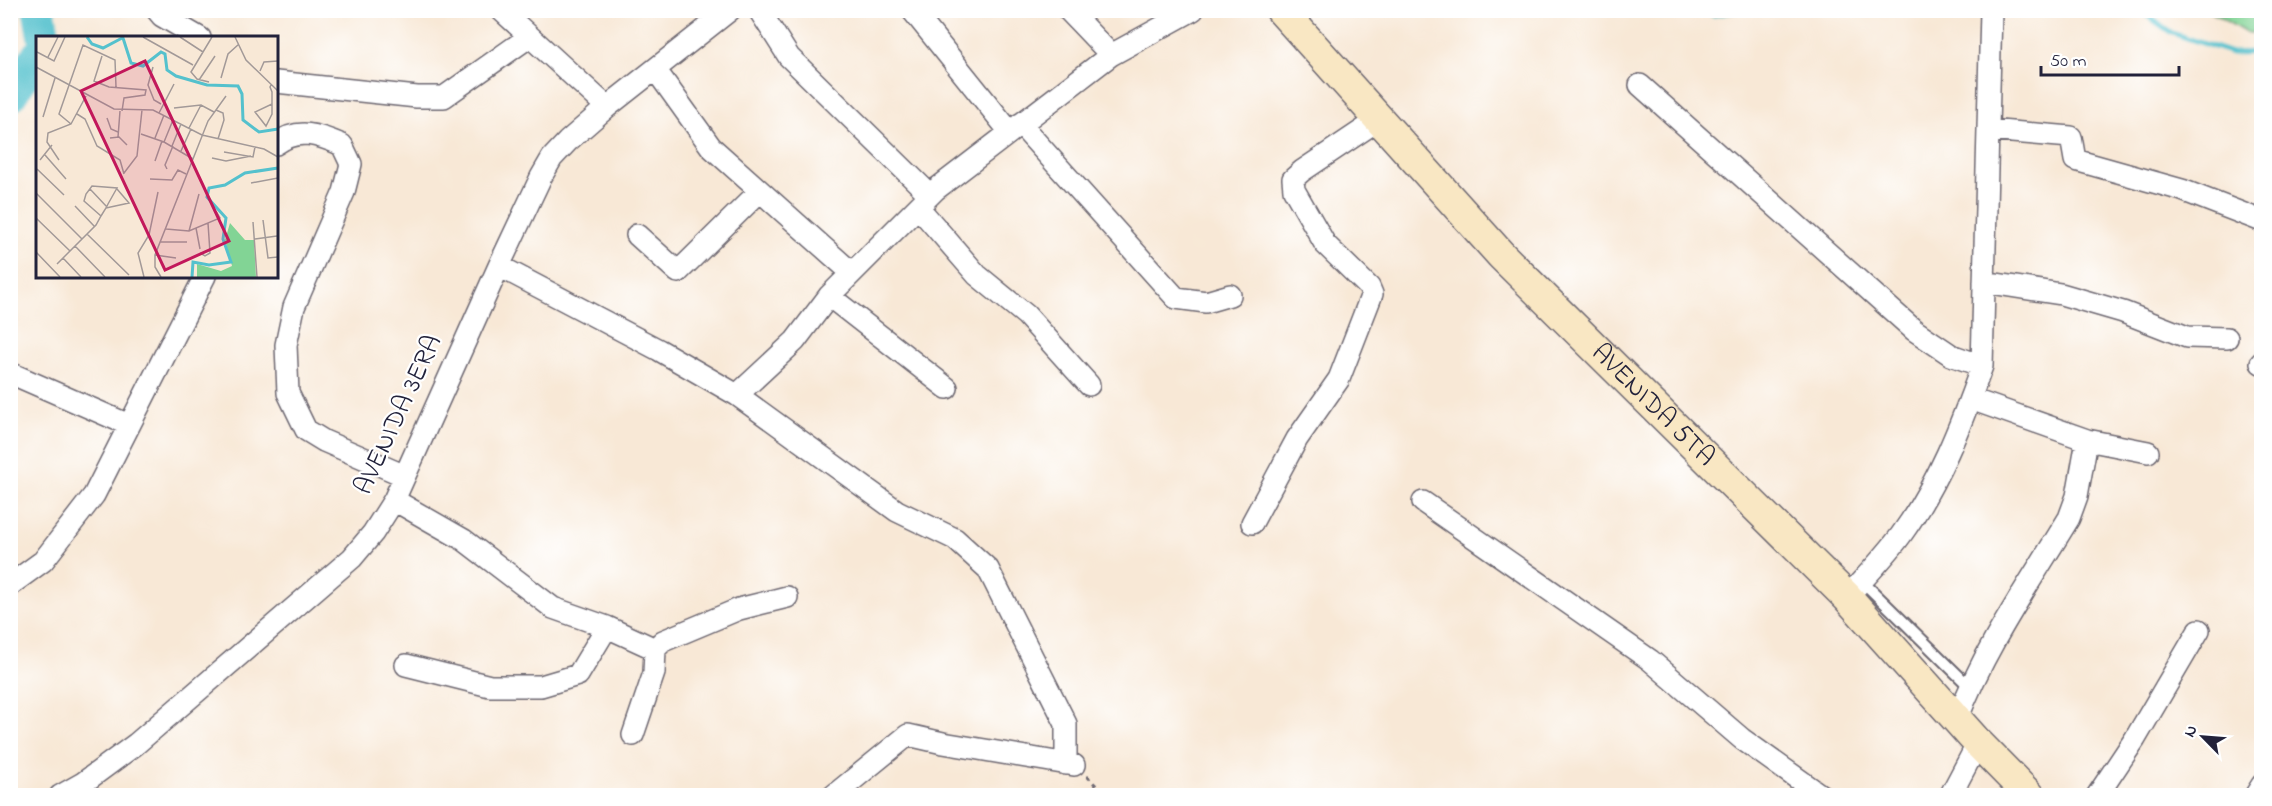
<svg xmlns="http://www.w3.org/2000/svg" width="2272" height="806" font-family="'Indie Flower',sans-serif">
<rect width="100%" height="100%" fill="#fff"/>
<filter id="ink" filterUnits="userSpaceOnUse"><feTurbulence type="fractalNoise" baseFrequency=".0167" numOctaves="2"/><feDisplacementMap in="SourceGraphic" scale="12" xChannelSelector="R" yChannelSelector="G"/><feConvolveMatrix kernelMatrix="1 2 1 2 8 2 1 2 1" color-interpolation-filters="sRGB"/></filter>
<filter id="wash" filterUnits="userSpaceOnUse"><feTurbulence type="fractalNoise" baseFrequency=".008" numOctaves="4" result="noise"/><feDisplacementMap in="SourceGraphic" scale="24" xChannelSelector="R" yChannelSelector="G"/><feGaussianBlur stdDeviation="1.35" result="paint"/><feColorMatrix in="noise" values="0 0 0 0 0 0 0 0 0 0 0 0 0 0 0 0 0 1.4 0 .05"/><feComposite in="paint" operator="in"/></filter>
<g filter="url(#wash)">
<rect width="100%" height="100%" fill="#f8e8d6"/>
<!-- green -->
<path fill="#82d495" stroke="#527b68" stroke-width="1.5" d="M2209 11H2261V32L2246 33Z"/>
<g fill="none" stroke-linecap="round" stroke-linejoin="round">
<!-- stream -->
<path stroke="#54c1cd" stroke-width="5" d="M1703 10 1713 15 1741 10
M2139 10 2172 33 2232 53 2262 52"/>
<!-- river -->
<path stroke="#54c1cd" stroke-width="33" d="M39 10 44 38
M10 96 38 55"/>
</g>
</g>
<g filter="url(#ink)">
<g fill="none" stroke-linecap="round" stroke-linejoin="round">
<defs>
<path id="lane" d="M1862 581 1970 687"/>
<path id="street" d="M157 10 162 16 200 38
M501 10 607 107
M759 10 789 57 930 195
M912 10 1010 132
M1068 10 1111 55
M655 69 711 147 852 273
M276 82 417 97H444L529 37
M1640 85 1914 330 1951 355 1982 366
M1020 124 1176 298 1206 302 1230 295
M1988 130 2071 137 2075 160 2182 190 2262 221
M276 144C298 127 319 135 342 145L351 164 344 192 294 307 286 345 288 393 306 430 324 441 405 476
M918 207 977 275 1026 315 1089 385
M637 235 678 272 760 191
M499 266 659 350 737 395 897 511 955 539 988 569 1066 724V764
M1984 282 2061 294 2123 312 2187 337 2227 338
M829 296 947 388
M2261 363 2262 362
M10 373 129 425
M737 395 795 341 829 296 935 190 1111 55 1193 10
M1971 399 2087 440 2148 452
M394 500 464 540 553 608 607 627 655 649
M1423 502 1650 660 1742 739 1822 796
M1252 523 1297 439 1339 379 1372 294 1369 287 1325 244 1294 190 1293 179 1302 171 1378 120
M10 585 43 561 94 495 205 276
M1847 597C1865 577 1885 557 1901 535 1938 484 1961 425 1982 366L1991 10
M406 665 490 686H541L578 675 607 627
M1957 720C1984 648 2029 584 2069 518L2077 496 2087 440
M633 735 654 673 655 649 663 641 739 609 787 597
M60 796 83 783 136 744 352 558 373 533 394 500 499 266 541 177 552 158 568 141 607 107 730 10
M833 796 908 735 943 743 1074 765
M1950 796 1978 743
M2097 796 2135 739 2199 630
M2255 796 2262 785"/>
<g id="secondary">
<path id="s1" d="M1281 10 1501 255 1847 597 1978 743 2030 796"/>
</g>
</defs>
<!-- lane casing -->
<use href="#lane" stroke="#6d6771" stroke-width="14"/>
<!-- street casing -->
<use href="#street" stroke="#6d6771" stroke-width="24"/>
<!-- secondary casing -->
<use href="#secondary" stroke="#6d6771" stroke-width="33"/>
<!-- path -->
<path stroke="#6d6771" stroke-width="3" stroke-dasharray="4.5 4.5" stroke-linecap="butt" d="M1087 776 1106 796"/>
<!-- lane -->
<use href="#lane" stroke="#fff" stroke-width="10"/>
<!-- street -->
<use href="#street" stroke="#fff" stroke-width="21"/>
<!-- secondary -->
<use href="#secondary" stroke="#f9e7c3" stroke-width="30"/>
</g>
</g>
<g text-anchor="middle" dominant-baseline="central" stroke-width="4.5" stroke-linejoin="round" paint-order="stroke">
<!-- street labels -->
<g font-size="27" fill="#22223b" stroke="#fff">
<text stroke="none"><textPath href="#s1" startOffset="543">AVENIDA 5TA</textPath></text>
<text transform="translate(399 415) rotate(-65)">AVENIDA 3ERA</text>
</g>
</g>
<!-- overview -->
<g transform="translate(36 36)">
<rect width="242" height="242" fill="#f8e8d6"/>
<path d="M194 187 209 204H218L220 241H161V228L185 235 196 230 189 204Z" fill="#82d495"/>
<path fill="none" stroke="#54c1cd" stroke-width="3" d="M51 1 56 8 67 12 88 1M87 2 95 27 107 30 125 16 129 18 131 34 140 40 171 49 202 50 206 58 207 84 223 96 242 93M156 241 157 226 173 229 195 226 187 203 190 182 171 161 173 152 189 149 209 137 242 132"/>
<path fill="none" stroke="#a29998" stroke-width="1.5" d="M107 1 157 29M144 1 167 16M199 1 210 24 242 55M1 16 18 25 29 1M66 20 58 45 73 51 110 54 109 59 88 62 86 75M12 21 22 1M0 31 78 73 117 74 166 99 228 113 242 121M117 31 112 49 118 64 125 68M224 35 228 26 242 25M185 42 192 18 203 8M163 44 179 20M173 46 161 43 155 36 176 1M235 49 234 51 236 56V78L230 90 219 76 236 68M138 72 165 69 178 76M180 74 187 77 188 84 182 103M123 77 138 48M41 78 49 83 61 110 84 124 88 138M7 81 19 42M71 82 75 93 82 96M35 88 23 78 47 9 79 24 80 51M153 92 165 69M105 98 128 106 157 123M82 101 84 75M74 102 83 101 91 109M119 102 128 79M128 106 137 84M136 110 145 88M145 115 155 93M188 116 217 121 219 111M9 119 30 143M176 122 190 125 215 120M4 124 16 109M23 124 11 106 12 97 35 88 50 60M119 125 126 105M1 133 28 159M131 133 129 129 137 110M88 137 101 120 106 74M114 143 136 144 142 134 150 138M215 147 242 142M54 153 71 171M0 157 46 203M39 170 59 191M70 172 93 167 81 153M242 181V200M0 182 34 215M227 184 232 222 242 221M217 186 221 241M160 192 164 213M130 193 153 195 184 182 180 175M153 195 163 158M51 198 93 239M219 203 241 200M124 206H151M39 210 69 241M0 216 24 241M164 217 169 220 174 217 172 187M119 219 140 222M27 222 45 241M21 228 60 189 65 180 70 172 72 168 81 152 56 150 50 158 48 165 65 180M108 241 102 217 113 199 122 156M125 241 119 231V219L172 85 190 60"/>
<path fill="#c2185b" fill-opacity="0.15" stroke="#c2185b" stroke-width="3" d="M109 25 193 205 129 234 45 55Z"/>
<rect width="242" height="242" fill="none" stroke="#22223b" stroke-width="3"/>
</g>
<!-- margin -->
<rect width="2272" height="806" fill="none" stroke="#fff" stroke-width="36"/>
<!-- north arrow -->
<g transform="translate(2203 737) rotate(295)" stroke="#ffffff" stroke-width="4.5" paint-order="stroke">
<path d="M0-4.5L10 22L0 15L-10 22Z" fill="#22223b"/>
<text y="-9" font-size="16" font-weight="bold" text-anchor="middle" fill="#22223b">N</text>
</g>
<!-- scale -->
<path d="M2041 66v9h138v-9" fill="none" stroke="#22223b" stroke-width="3"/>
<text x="2050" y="66" font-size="18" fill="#22223b" stroke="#ffffff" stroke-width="4.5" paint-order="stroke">50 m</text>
</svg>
